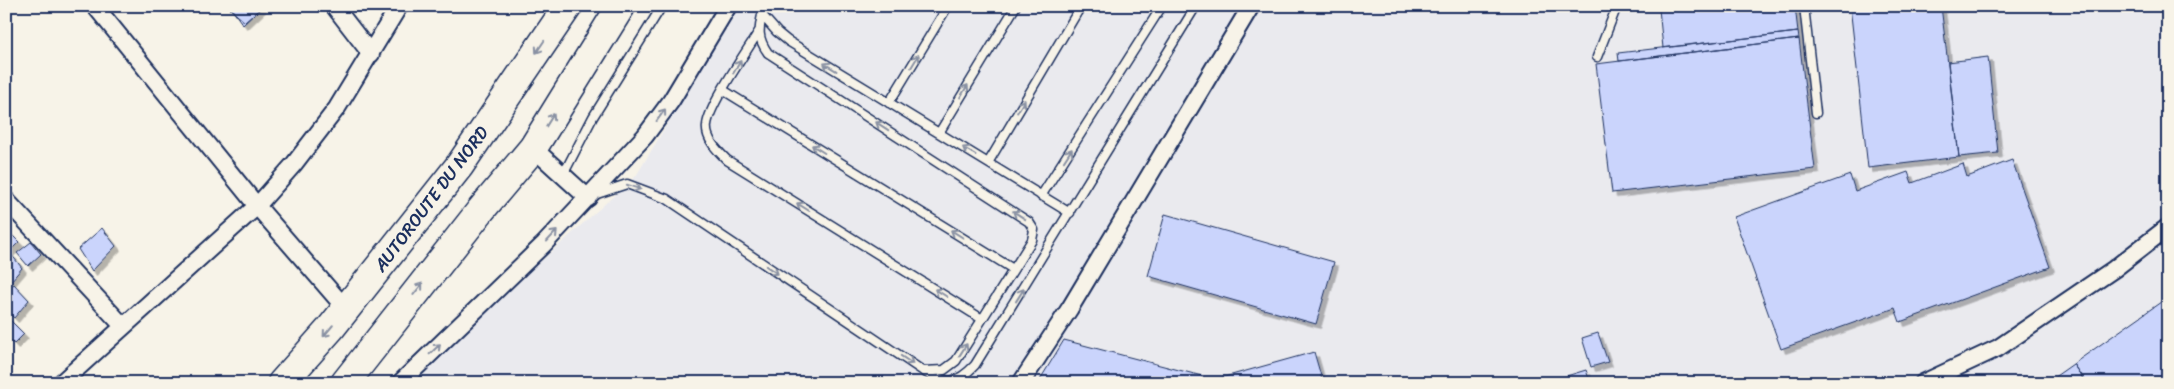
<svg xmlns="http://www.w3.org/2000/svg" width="2174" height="389" font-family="Sriracha,sans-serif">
<defs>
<filter id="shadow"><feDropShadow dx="4.5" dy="4.5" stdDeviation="0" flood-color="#0004"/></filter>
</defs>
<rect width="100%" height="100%" fill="#f7f3e8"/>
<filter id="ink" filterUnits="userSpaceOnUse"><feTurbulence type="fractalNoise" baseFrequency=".02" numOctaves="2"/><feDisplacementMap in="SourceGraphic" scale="10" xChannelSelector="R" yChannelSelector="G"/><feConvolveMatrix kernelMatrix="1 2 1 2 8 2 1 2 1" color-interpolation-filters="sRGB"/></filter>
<g filter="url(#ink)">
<!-- built -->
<path fill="#eaeaee" d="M738 6H2168V383H405L636 176Z"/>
<!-- building -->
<path fill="#cad4fc" stroke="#1b2f5e" filter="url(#shadow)" d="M233 6H263L245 22 230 9Z
M234 6H263L243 25 231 8Z
M1679 6H1795L1798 32 1663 48 1659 9Z
M1850 6H1941L1959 157 1868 168Z
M1798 32 1799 39 1619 61 1618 53Z
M1799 39 1815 169 1612 193 1596 64Z
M1988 57 1998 153 1959 157 1948 62Z
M2012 160 2050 267 1900 322 1895 308 1781 349 1734 217 1850 175 1855 191 1908 172 1912 183 1963 164 1967 177Z
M1165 214 1334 262 1316 324 1148 276Z
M102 228 116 246 92 271 78 249Z
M6 229 19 242 6 255Z
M31 242 41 254 28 266 17 253Z
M11 254 22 268 6 287V258Z
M14 284 29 300 14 318 6 310V290Z
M2168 297V381L2086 383 2073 364Z
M7 317 24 334 14 344 6 336Z
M1598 333 1608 362 1591 367 1582 338Z
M1064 340 1202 376 1203 383H1038Z
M1314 352 1323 383H1203Z
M2073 364 2086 383H2046Z
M1586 370 1590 382 1562 383 1560 378Z"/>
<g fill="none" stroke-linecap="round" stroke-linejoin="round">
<defs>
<path id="lane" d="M764 6C760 26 755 35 768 53L1029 222 1034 230 1032 240 956 361 944 370 923 371
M1804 6 1816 113
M762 15 777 32 788 41 1070 213
M759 31C747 51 709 105 707 125 705 139 718 151 727 160L982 319
M1597 57 1617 6
M723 90 1013 269
M889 103 948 6
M939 133 1016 6
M988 163 1081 6
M563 175 593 117 662 6
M597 194 627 184 667 199 923 371C946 385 956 385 975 365L1196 6
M1041 196 1162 6"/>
<path id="street" d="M95 6 257 206 346 309
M334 6 371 54
M533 148 588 198
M6 200 123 326
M61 383 257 206 294 164 337 108 399 6
M400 383 544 244 645 136 671 101 728 6
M1021 383 1070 308 1251 6
M1923 383 1998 348 2114 269 2168 227"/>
<path id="highway" d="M282 383 330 329 460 165 568 6
M345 383 481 210 533 148 621 6"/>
</defs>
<!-- lane casing -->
<use href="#lane" stroke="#1b2f5e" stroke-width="11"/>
<!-- street casing -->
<use href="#street" stroke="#1b2f5e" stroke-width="20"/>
<!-- highway casing -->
<use href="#highway" stroke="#1b2f5e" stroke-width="31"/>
<!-- lane -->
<use href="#lane" stroke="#f7f3e8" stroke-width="8"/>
<!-- street -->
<use href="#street" stroke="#f7f3e8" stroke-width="16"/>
<!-- highway -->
<use href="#highway" stroke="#f7f3e8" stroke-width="28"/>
</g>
<!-- one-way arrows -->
<defs><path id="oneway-shaft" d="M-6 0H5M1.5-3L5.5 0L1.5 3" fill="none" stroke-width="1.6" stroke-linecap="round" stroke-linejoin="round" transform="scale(1.25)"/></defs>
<g stroke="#8991a3">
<use href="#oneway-shaft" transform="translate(540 47) rotate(124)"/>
<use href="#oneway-shaft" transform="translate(915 61) rotate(-59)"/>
<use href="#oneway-shaft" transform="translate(737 67) rotate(-59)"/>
<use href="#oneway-shaft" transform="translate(830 67) rotate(-149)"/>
<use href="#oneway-shaft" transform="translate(964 91) rotate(-59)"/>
<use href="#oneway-shaft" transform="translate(1021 106) rotate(-59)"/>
<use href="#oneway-shaft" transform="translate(661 115) rotate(-54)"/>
<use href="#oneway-shaft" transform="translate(550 120) rotate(-58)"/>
<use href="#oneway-shaft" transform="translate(882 126) rotate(-147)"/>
<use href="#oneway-shaft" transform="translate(818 149) rotate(-148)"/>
<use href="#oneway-shaft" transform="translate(969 151) rotate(-149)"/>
<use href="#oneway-shaft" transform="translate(1068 155) rotate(-57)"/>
<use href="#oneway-shaft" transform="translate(634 187) rotate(18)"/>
<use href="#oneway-shaft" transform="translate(803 207) rotate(-148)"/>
<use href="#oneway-shaft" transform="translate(1019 215) rotate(-147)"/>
<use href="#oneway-shaft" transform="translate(957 234) rotate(-148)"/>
<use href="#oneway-shaft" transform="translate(552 236) rotate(-47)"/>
<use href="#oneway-shaft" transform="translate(772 270) rotate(34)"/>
<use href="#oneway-shaft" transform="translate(418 289) rotate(-52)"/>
<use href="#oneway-shaft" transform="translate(941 293) rotate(-148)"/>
<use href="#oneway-shaft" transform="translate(1020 295) rotate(-58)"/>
<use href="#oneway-shaft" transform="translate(328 331) rotate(130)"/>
<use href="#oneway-shaft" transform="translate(435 349) rotate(-44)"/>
<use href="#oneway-shaft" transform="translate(963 350) rotate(-58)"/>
<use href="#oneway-shaft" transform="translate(907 360) rotate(34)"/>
</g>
</g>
<g text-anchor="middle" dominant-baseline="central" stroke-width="5" stroke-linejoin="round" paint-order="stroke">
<!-- street labels -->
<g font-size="18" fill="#1b2f5e" stroke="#f7f3e8">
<text transform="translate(431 199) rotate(-53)">AUTOROUTE DU NORD</text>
</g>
</g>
<!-- margin -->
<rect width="2174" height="389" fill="none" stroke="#f7f3e8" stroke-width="25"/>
<rect x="12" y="12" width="2149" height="364" fill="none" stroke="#1b2f5e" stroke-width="2" filter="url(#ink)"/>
</svg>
